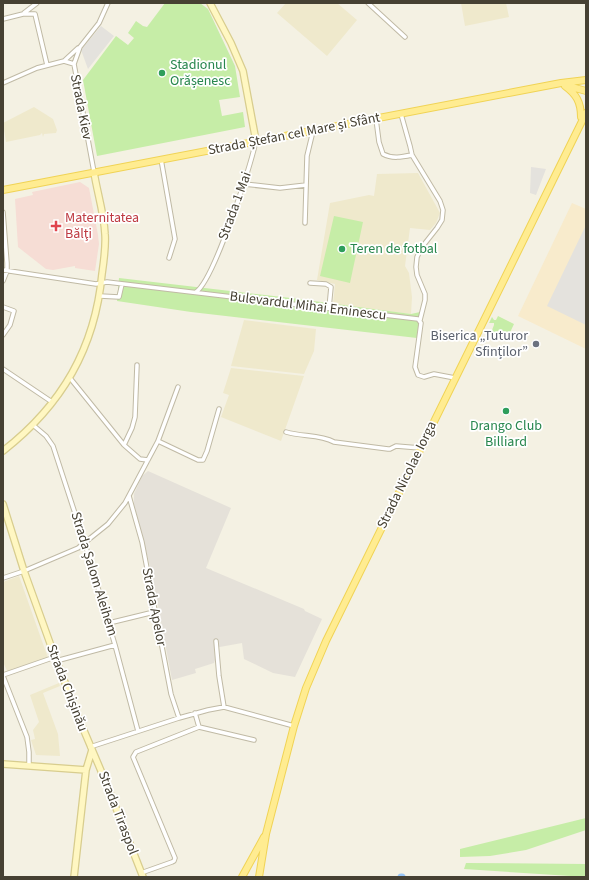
<svg xmlns="http://www.w3.org/2000/svg" width="589" height="880" font-family="'Source Sans 3',sans-serif">
<rect width="100%" height="100%" fill="#f4f1e3"/>
<!-- commercial -->
<path fill="#f8ebcc" d="M572 203 586 209V349L518 316Z"/>
<!-- industrial -->
<path fill="#e5e1d9" d="M148 471 231 508 206 568 304 609 305 611 322 619 295 677 273 673 244 659 242 643 214 648 215 660 214 663 195 669 196 673 172 680 152 574 134 504V494L142 476Z"/>
<!-- education -->
<path fill="#efe9cc" d="M286 3H337L357 20 327 56 277 13Z
M461 3H506L509 17 465 26Z
M34 107 53 119 57 130 56 133 44 134 43 137 42 133 40 135 6 142 3 123Z
M418 173 440 213 436 223 430 230 410 228 405 266 409 273 412 297 411 314 333 304 335 284 317 280 330 203 369 195 374 196 377 174Z
M244 320 316 329 314 351 304 374 231 366Z
M231 368 304 376 281 441 221 417 229 395 223 393Z
M19 576 48 658 8 673 3 662V582Z
M59 683 60 686 43 693 58 734 60 756 36 755 31 740 35 739 33 730 39 722 30 695Z"/>
<!-- medical -->
<path fill="#f6ddd5" d="M80 182 89 188 98 235 99 244 95 271 75 268V266L53 270 46 269 18 247 15 199 33 195 32 192Z"/>
<!-- green -->
<path fill="#c6eda7" d="M165 3H200L208 9 235 66 240 97 219 100 222 116 243 112 245 127 97 156 83 80 116 36 128 45 134 38 128 33 136 21 143 26 147 27Z
M334 216 363 222 350 283 320 276Z
M119 278 291 298 411 314 420 312 417 338 191 312 117 301Z
M498 316 514 324 506 341 490 335 494 325V323H489L492 317 494 320H496Z
M586 818V830L526 850 490 856 460 857V849Z
M466 863 586 864V877L464 869Z"/>
<!-- parking -->
<path fill="#e4e2dd" d="M101 26 114 36 88 69 81 50Z
M531 167 546 169 536 195 530 193Z
M586 225V325L547 306Z"/>
<g fill="none" stroke-linecap="round" stroke-linejoin="round">
<!-- river -->
<path stroke="#99c6f8" stroke-width="7" d="M401 877H402"/>
<defs>
<path id="street" d="M368 3 405 37
M24 13 37 3
M3 19 23 14H35L47 65
M64 61 78 48
M3 83 37 68 64 61 74 64
M401 114 410 146 412 155 440 201 443 210 442 220 437 228 422 247 417 257 416 267 417 275 425 294V300L420 320
M376 119 379 142 383 154C392 159 402 157 412 155
M161 159 175 239 169 258
M94 172 74 64 80 47 99 23 108 3
M244 184 280 188 306 185
M305 223 307 156 313 131
M3 270 96 284 107 282 418 319 421 323 415 367 418 375 424 377 434 374 455 378
M3 281 7 271V263L3 212
M310 283 326 284 331 287 329 308
M196 292C214 280 250 167 256 141
M100 296 119 297 122 284
M3 307 14 311 10 325 3 335
M3 369 52 402
M70 378 124 445 140 459 148 460
M33 425 46 436 53 446 85 544 115 645 138 731
M286 432C302 437 320 434 334 442L388 449H390L396 446 420 448
M158 441 198 460H203L207 451 219 409
M124 445 132 428 135 417 137 365
M129 496 142 542 171 694 179 718
M3 578 24 571 78 548 108 524 125 503 158 441 178 387
M109 623 154 612
M216 641 219 676 224 707
M56 661 115 645
M3 675 55 657
M3 676 27 737 29 752V765
M199 727 254 740
M90 747 179 718 208 710 224 707 294 726
M141 873 172 862 174 861 175 858 133 757 136 752 199 727 195 713"/>
<path id="secondary" d="M210 3 231 43 243 71 256 141
M3 451C62 405 95 348 102 274 104 260 106 247 105 234 104 213 97 192 94 172
M3 504 24 571 55 657 82 726 107 785 143 877
M3 764 86 770
M74 877 86 770 92 750"/>
<path id="primary" d="M565 86C576 94 581 102 581 117
M568 86 586 91
M3 190 561 83 586 80
M242 877 264 837
M259 877 266 834 294 726 306 688 326 641 586 113"/>
</defs>
<!-- street casing -->
<use href="#street" stroke="#c0baa5" stroke-width="5.5"/>
<!-- secondary casing -->
<use href="#secondary" stroke="#d8cd8e" stroke-width="8"/>
<!-- primary casing -->
<use href="#primary" stroke="#f0d355" stroke-width="8"/>
<!-- street -->
<use href="#street" stroke="#fff" stroke-width="3.5"/>
<!-- secondary -->
<use href="#secondary" stroke="#fff7c2" stroke-width="5.5"/>
<!-- primary -->
<use href="#primary" stroke="#ffec91" stroke-width="6"/>
</g>
<!-- markers -->
<g fill="#2e9e5b" stroke="#fff" stroke-width="1.5">
<circle cx="162" cy="73" r="4"/>
<circle cx="342" cy="249" r="4"/>
<circle cx="506" cy="411" r="4"/>
</g>
<path fill="#e0444e" stroke="#fff" stroke-width="1.5" d="M54 220h4v4h4v4h-4v4h-4v-4h-4v-4h4z"/>
<circle fill="#6b7280" stroke="#fff" stroke-width="1.5" cx="536" cy="344" r="4"/>
<g text-anchor="middle" dominant-baseline="central" stroke-width="3.5" stroke-linejoin="round" paint-order="stroke">
<!-- leisure labels -->
<g font-size="14" fill="#27864d" stroke="#fff" text-anchor="start">
<text x="170" y="65">Stadionul<tspan x="170" dy="16">Orășenesc</tspan></text>
<text x="350" y="249">Teren de fotbal</text>
<text x="506" y="426" text-anchor="middle">Drango Club<tspan x="506" dy="16">Billiard</tspan></text>
</g>
<!-- street labels -->
<g font-size="14" fill="#464133" stroke="#fff">
<text transform="translate(81 107) rotate(79)">Strada Kiev</text>
<text transform="translate(294 134) rotate(-11)">Strada Ștefan cel Mare și Sfânt</text>
<text transform="translate(235 206) rotate(-70)">Strada 1 Mai</text>
<text transform="translate(308 306) rotate(7)">Bulevardul Mihai Eminescu</text>
<text transform="translate(407 475) rotate(-64)">Strada Nicolae Iorga</text>
<text transform="translate(94 574) rotate(73)">Strada Șalom Aleihem</text>
<text transform="translate(154 607) rotate(79)">Strada Apelor</text>
<text transform="translate(67 688) rotate(69)">Strada Chișinău</text>
<text transform="translate(118 813) rotate(69)">Strada Tiraspol</text>
</g>
<!-- health labels -->
<g font-size="14" fill="#be3a42" stroke="#fff" text-anchor="start">
<text x="65" y="218">Maternitatea<tspan x="65" dy="16">Bălţi</tspan></text>
</g>
<!-- worship labels -->
<g font-size="14" fill="#5b616d" stroke="#fff" text-anchor="end">
<text x="528" y="336">Biserica „Tuturor<tspan x="528" dy="16">Sfinților”</tspan></text>
</g>
</g>
<!-- border -->
<rect width="589" height="880" fill="none" stroke="#464133" stroke-width="8"/>
</svg>
